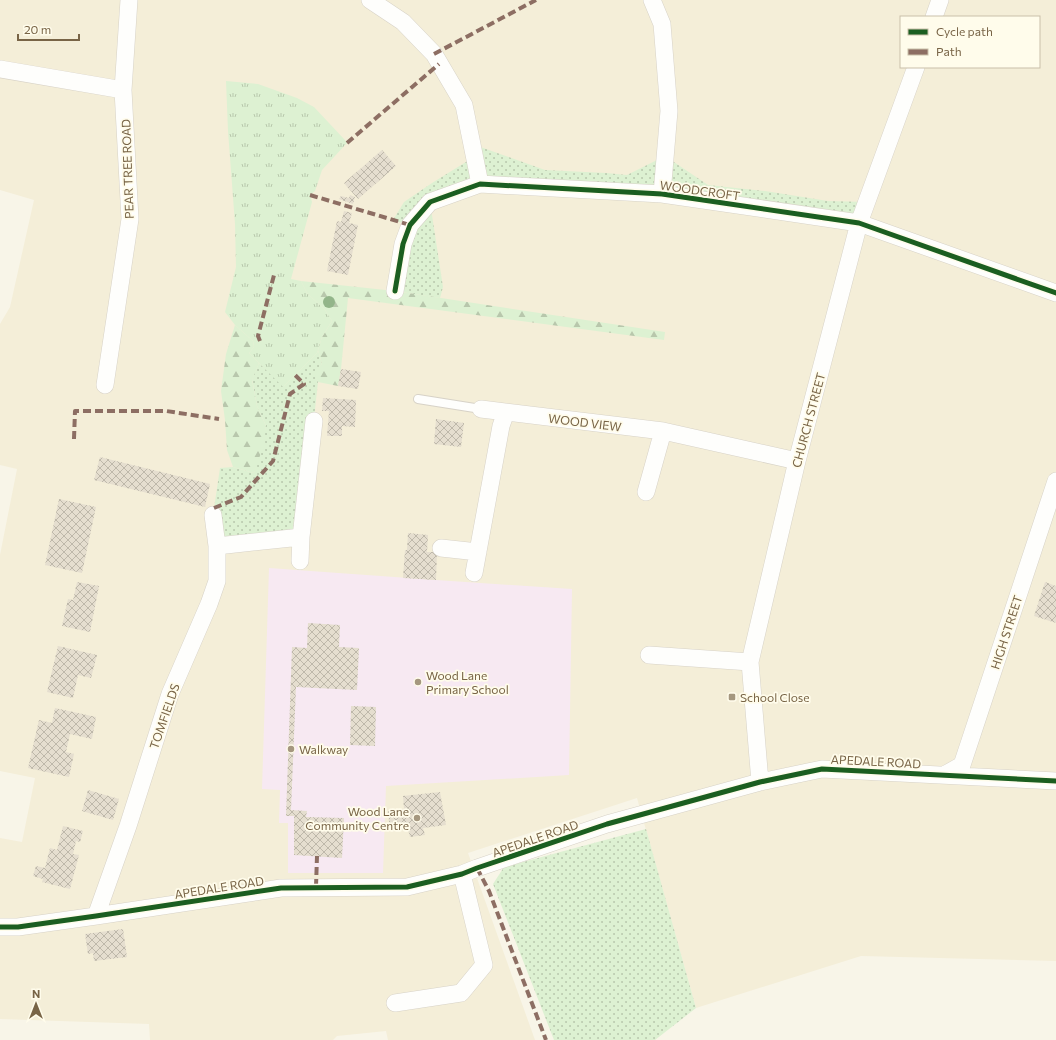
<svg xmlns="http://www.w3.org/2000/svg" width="1056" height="1040" font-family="Commissioner,sans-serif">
<defs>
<pattern id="grass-dots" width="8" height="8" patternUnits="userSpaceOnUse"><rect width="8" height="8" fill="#ddf1d2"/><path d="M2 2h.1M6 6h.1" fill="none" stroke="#b8c7ac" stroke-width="1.8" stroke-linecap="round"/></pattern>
<pattern id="forest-firs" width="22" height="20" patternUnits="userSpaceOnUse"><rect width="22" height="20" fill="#ddf1d2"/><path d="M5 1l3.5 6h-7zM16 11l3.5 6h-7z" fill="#b8c7ac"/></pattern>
<pattern id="park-tufts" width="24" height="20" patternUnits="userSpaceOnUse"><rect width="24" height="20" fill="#ddf1d2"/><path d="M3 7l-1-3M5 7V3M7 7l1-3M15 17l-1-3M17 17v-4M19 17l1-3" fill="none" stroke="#b8c7ac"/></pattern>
<pattern id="building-cross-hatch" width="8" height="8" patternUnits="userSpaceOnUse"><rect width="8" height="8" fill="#e5decf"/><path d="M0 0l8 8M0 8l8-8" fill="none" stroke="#beb8aa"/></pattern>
</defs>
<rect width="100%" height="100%" fill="#f8f5e8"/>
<!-- residential -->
<path fill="#f4eed8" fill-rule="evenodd" d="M0 0H1056V961L861 956 696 1008 637 798 468 853 535 1040H388L386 1031 337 1036 333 1040H150L149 1024 0 1019V838L22 842 35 778 0 771V555L17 469 0 465V324L10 307 34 200 0 190ZM901 17H1039V67H901Z"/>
<!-- education -->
<path fill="#f7e9f2" d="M269 568 436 580 572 589 569 775 386 786 383 873H288V823H279L280 790 262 789Z"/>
<!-- grass -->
<path fill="url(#grass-dots)" d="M472 144 545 170 606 173 627 175 665 156 708 185 765 191 828 201 867 202 859 223 662 194 480 184 430 202 443 287 440 298 395 291 410 225 393 220 404 202 432 183 474 157Z
M318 350 322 364 315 373 318 382 301 537 217 546 213 515 220 468 233 467 254 473 266 426 257 406 252 379 259 363 284 386 317 353Z
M646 829 696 1008 655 1040H554L493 884 504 867Z"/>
<!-- forest -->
<path fill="url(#forest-firs)" d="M301 281 395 291 665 332 664 340 348 298 341 369 338 386 318 382 314 373 322 364 318 350 322 337 332 321 325 310 307 293Z
M235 325 253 341 254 347 249 353 259 363 252 380 257 406 266 426 263 447 254 473 233 467 227 450 225 420 221 391 226 354Z"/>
<!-- park -->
<path fill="url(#park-tufts)" d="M226 81 258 84 297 98 314 107 344 139 347 143 322 170 315 191 310 195 312 202 291 279 301 281 307 293 325 310 332 321 322 337 318 350 317 353 283 387 249 353 254 347 253 341 235 325 225 312 236 267 235 224 228 131Z"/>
<!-- building -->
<path fill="url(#building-cross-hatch)" d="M382 150 396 166 358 199 344 183Z
M350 195 355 197 353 204 339 199 341 196 349 198Z
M344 211 352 213 349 223 358 225 348 275 327 271 337 221 341 222Z
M341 369 361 372 358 389 338 386Z
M323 398 356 400 355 427 342 426V436H327L329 411H322Z
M436 419 464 423 461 447 434 444Z
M100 457 210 484 205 507 94 480Z
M59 499 96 507 82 573 45 565Z
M408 533 428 535 427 552H437L436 580 403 578 405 550H407Z
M77 582 99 586 90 632 62 626 68 599 73 600Z
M1045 582 1056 586V623L1034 616Z
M308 623 340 625 339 647 359 648 357 690 296 687 291 810 307 811 306 817 344 818 342 858 294 855V816H286L292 647 307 648Z
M58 646 97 655 91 678 78 675 73 698 47 692Z
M351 706 376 707 375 746 350 745Z
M55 708 96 717 92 739 70 734 66 752 74 754 69 777 28 768 39 720 52 723Z
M88 790 119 799 113 820 82 811Z
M440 792 446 825 423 828 425 835 410 837 408 829 390 831 388 811 404 809 403 796Z
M63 826 83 831 80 842 76 841 73 854 79 855 70 889 42 882 43 879 33 876 36 866 45 868 50 848 57 850Z
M123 929 127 957 94 961 93 953 88 954 85 934Z"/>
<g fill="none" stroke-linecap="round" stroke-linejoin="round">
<defs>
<path id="service" d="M418 399 481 409"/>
<path id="minor" d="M370 0 403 22 434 54 464 105 480 184
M652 0 662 24 669 111 662 194
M934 17 940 0
M0 69 123 90
M395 291 403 244 410 225 430 202 480 184 662 194 859 223 1056 293
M105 385 130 219 123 90 129 0
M481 409 663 431 797 461
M646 492 663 431
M217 546 301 537
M441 548 478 552
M300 561 301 537 314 421
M474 573 501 426 506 412
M649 655 750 662
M946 774 962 765 1056 481
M760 782 750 662 797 461 859 223 916 67
M96 916 128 826 170 694 209 604 217 581V546L213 515
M0 927H18L96 916 281 888 407 887 462 874 477 868 607 824 760 782 822 769 1056 781
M395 1003 461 993 484 965 462 874"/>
</defs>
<!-- service casing -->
<use href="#service" stroke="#d7d2c7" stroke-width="10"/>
<!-- minor casing -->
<use href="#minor" stroke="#d7d2c7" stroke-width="18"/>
<!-- service -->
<use href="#service" stroke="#fefefc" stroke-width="8"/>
<!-- minor -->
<use href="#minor" stroke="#fefefc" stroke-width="17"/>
<!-- quiet -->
<path stroke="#8d6e63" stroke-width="4" stroke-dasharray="8 4" stroke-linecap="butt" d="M434 54 536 0
M347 143 439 64
M310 195 410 225
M260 341 258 336 274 275
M74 439 75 411H166L219 419
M214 508 241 497 273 461 290 394 304 384 295 375
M477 868 489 891 546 1040
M316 887 317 856"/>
<defs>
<path id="cycleway" d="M395 291 403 244 410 225 430 202 480 184 662 194 859 223 1056 293
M0 927H18L96 916 281 888 407 887 462 874 477 868 607 824 760 782 822 769 1056 781"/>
</defs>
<!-- cycleway casing -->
<use href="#cycleway" stroke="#fffceb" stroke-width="8"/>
<!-- cycleway -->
<use href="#cycleway" stroke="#1b5e20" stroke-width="5"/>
</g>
<!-- trees -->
<circle fill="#93b58a" cx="329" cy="302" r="6"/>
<!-- markers -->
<g fill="#a5977f" stroke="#fffceb" stroke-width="1.5">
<circle cx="418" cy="682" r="4"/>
<rect x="728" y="693" width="8" height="8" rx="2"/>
<circle cx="291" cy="749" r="4"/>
<circle cx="417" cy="818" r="4"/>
</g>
<g text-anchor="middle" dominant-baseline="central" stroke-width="3.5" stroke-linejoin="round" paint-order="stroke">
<!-- street labels -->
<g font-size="12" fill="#786446" stroke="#fffceb">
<text transform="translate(127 169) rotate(-92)">PEAR TREE ROAD</text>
<text transform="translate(700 190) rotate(8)">WOODCROFT</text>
<text transform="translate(808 420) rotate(-75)">CHURCH STREET</text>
<text transform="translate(585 422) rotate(7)">WOOD VIEW</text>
<text transform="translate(1006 632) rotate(-72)">HIGH STREET</text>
<text transform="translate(164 716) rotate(-71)">TOMFIELDS</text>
<text transform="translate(876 761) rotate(3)">APEDALE ROAD</text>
<text transform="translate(535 838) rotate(-19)">APEDALE ROAD</text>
<text transform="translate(219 887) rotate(-9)">APEDALE ROAD</text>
</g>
<!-- poi labels -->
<g font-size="12" fill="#786446" stroke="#fffceb" text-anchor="start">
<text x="426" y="675">Wood Lane<tspan x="426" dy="14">Primary School</tspan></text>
<text x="740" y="697">School Close</text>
<text x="299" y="749">Walkway</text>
<text x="409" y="811" text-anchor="end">Wood Lane<tspan x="409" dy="14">Community Centre</tspan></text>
</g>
</g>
<!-- legend -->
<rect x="900" y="16" width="140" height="52" fill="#fffceb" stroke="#c9bfa9"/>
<rect x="908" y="29" width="20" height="6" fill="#1b5e20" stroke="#c9bfa9"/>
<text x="936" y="36" font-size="12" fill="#786446">Cycle path</text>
<rect x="908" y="49" width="20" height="6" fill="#8d6e63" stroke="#c9bfa9"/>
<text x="936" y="56" font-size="12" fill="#786446">Path</text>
<!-- north arrow -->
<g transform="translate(36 1004)" stroke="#fffceb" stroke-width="3" paint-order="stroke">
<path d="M0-3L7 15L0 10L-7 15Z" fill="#786446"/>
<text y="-6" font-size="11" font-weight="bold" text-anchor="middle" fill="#786446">N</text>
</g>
<!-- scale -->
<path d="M18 34v6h61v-6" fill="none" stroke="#786446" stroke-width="2"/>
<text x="24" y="34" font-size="12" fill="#786446" stroke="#fffceb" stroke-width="3" paint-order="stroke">20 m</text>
</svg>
